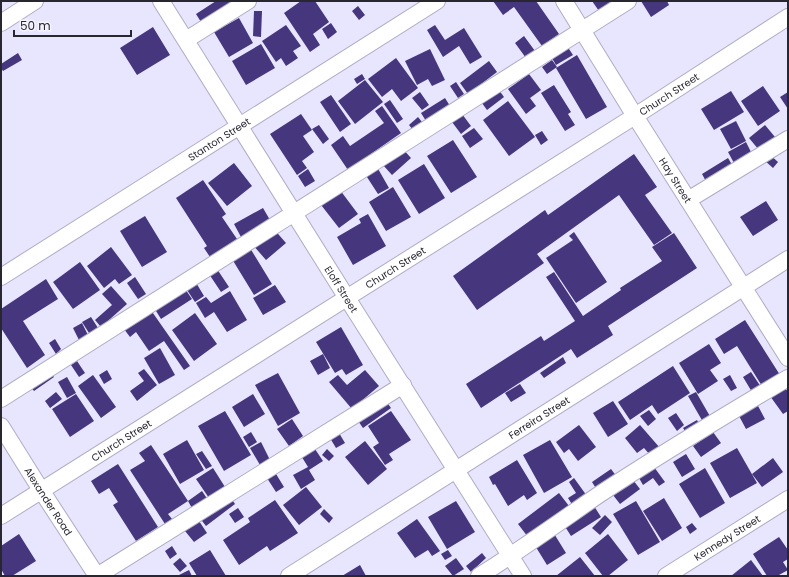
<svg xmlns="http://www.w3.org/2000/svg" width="789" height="577" font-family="Poppins,sans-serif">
<rect width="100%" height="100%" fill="#e8e5fe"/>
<!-- building -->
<path fill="#46367d" d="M216 1H230L231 3 201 22 196 14Z
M301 1H315L329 22 313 34 320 45 310 52 284 13Z
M493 1H536L559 34 542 46 514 7 503 15Z
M592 1H614L599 11Z
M641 1H667L669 5 651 17Z
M358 6 365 15 359 20 352 11Z
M254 11H262L261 37 253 36Z
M239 18 253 43 229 57 214 32Z
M331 23 337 32 328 39 322 29Z
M286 25 301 46 293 51 298 58 286 66 281 58 276 62 262 41Z
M435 25 445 40 464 28 482 57 470 64 459 46 443 57 427 30Z
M153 27 170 55 137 75 120 48Z
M524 36 535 51 526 58 515 43Z
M565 43 573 55 556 65 549 53Z
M261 44 275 68 246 85 232 61Z
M430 49 445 80 432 86 428 79 417 85 405 61Z
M18 53 22 60 3 71 1 68V64Z
M577 55 607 107 586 119 556 68Z
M396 58 418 88 401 101 392 89 382 97 368 79Z
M552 60 557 67 547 74 542 67Z
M489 61 497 72 468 94 460 83Z
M362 74 365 79 357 84 354 79Z
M529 74 541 90 530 98 536 106 526 114 508 89Z
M365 80 383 102 355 124 338 101Z
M456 82 464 94 458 98 450 86Z
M554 85 571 112 568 114 575 125 565 131 541 93Z
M496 86 504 97 487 110 479 99Z
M763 86 780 111 758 126 741 101Z
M731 91 744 112 714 130 701 109Z
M420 92 429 105 422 110 412 98Z
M788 92V109L780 97Z
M331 95 351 124 340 132 320 102Z
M445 98 450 106 426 121 421 113Z
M390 100 403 119 397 123 384 104Z
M508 101 535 137 509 156 483 120Z
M382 106 401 133 348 170 331 145 343 136 350 146 384 123 375 111Z
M459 110 471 126 461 134 449 118Z
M301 114 312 130 303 136 314 152 302 161 307 168 297 175 270 134Z
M418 117 422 122 413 130 409 125Z
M736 121 746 141 731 149 720 129Z
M319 125 329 139 323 144 312 129Z
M765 125 775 137 759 150 749 138Z
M474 128 483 139 470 148 462 136Z
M542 131 548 140 541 145 535 135Z
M453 140 477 177 451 193 427 156Z
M746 142 752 154 734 163 728 152Z
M402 148 411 158 392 175 383 165Z
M634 154 657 187 645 195 672 233 654 245 619 195 537 254 544 263 477 310 453 276 545 210 548 215Z
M769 154 778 162 773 168 764 160Z
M728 158 734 168 708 185 702 174Z
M234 163 252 186 227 206 208 183Z
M424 164 445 198 419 214 398 180Z
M377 167 389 188 378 194 365 174Z
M308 169 315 181 305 187 298 176Z
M203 180 226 214 222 217 237 239 210 257 204 248 207 246 176 198Z
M337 186 358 214 339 228 318 201Z
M393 187 411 217 386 231 369 202Z
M766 201 778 220 753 236 740 217Z
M263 208 270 220 241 237 234 224Z
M368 214 386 246 353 265 337 237 361 223 359 219Z
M145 216 167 252 142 267 120 231Z
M272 227 286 243 266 260 252 244Z
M574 232 607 282 576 303 546 258 573 240 569 236Z
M674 233 697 268 608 326 613 335 577 358 571 349 481 408 466 384 541 336 544 341 575 321 546 277 554 272 583 316 621 290 620 288 662 261 652 247Z
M111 247 132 275 119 284 115 279 104 288 87 266Z
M250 248 272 284 254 295 232 259Z
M80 262 100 290 73 309 53 282Z
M215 266 229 287 221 292 207 271Z
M135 277 146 294 138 299 127 283Z
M46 279 58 299 23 321 45 355 27 368 1 328V309Z
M195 281 204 296 195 302 185 287Z
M275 285 286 302 263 315 253 298Z
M111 286 127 304 101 327 95 320 112 305 102 294Z
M183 286 192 299 161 319 153 306Z
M230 291 247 320 227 332 214 312 205 318 196 303 206 297 211 303Z
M148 306 190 366 184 370 164 341 149 351 136 332 130 337 121 325Z
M195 313 217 344 194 361 172 330Z
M91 317 98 328 89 333 82 322Z
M745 320 780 375 762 386 737 346 724 354 715 339Z
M82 323 88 335 79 340 73 328Z
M341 327 363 365 346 375 342 369 335 373 316 342Z
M55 339 61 349 56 354 49 343Z
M709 344 721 363 710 370 718 381 698 394 679 363Z
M160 348 175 375 159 384 144 358Z
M323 354 330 368 318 375 310 361Z
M563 357 566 363 544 378 540 373Z
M77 361 85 373 79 377 71 365Z
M673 366 690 393 658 414 652 405 630 420 618 402Z
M144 369 157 385 137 401 130 391 144 381 138 373Z
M49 370 54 377 34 391 29 385Z
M107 370 112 379 104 384 99 375Z
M365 370 379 386 352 409 329 382 338 375 347 385Z
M751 372 761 387 752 392 743 377Z
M278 373 300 413 278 426 255 385Z
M93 375 116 407 101 418 78 386Z
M730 375 737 388 731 391 723 379Z
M67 377 76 393 67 398 58 382Z
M520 384 526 393 511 402 505 393Z
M784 386 788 392V411L783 414 770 396Z
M56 392 62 399 50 408 45 401Z
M696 392 711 418 703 422 688 396Z
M76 394 94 421 70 437 52 409Z
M253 394 265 414 244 427 232 407Z
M384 398 391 408 363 428 356 418Z
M613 401 628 424 608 437 593 413Z
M757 404 765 419 746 429 738 414Z
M649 410 656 419 648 426 640 416Z
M225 411 251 455 224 471 198 426Z
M391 411 411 440 389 454 393 460 385 465 373 447 379 443 368 426Z
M676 413 684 425 677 431 668 418Z
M292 419 303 436 289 446 277 429Z
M697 420 700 426 687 434 683 428Z
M579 425 596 447 578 461 569 449 564 453 556 442Z
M640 425 660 448 651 456 644 448 637 453 625 438Z
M251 432 257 442 249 447 243 437Z
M713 432 721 443 701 457 693 446Z
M339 433 345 443 336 448 330 438Z
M187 440 204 470 180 484 163 454Z
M550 440 572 477 544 493 523 455Z
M365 441 387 469 368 485 345 457Z
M261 442 270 460 260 465 250 448Z
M151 445 188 501 168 514 172 519 165 524 130 470 145 461 139 453Z
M313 446 323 461 309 470 315 480 301 489 293 475 308 467 300 454Z
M737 448 757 483 730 498 710 463Z
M327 449 334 456 329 461 322 455Z
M202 451 212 466 206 469 196 454Z
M686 454 695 469 682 477 673 462Z
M773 458 783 472 762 487 752 474Z
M517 460 537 493 527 500 524 495 508 506 495 484 493 485 489 477Z
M118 464 158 527 136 541 113 505 118 502 109 488 99 494 91 481Z
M654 467 665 482 659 486 653 478 643 485 639 478Z
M213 468 225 487 209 498 196 479Z
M705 468 725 503 700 518 679 484Z
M273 469 284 487 276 492 265 475Z
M611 469 617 477 597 490 592 482Z
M574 478 587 496 573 506 568 498 576 493 569 482Z
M633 480 640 489 620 504 613 495Z
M306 487 322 507 299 525 283 505Z
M202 491 208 500 193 510 188 501Z
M559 493 569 506 528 537 518 524Z
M229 495 235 504 206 526 199 517Z
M664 498 682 528 662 541 643 511Z
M275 500 298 533 270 551 267 546 239 565 223 540 250 522 248 518Z
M456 501 475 532 447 549 428 517Z
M636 501 660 542 638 555 613 514Z
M594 506 601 517 571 536 564 525Z
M238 508 244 517 235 523 229 514Z
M324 509 333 518 329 523 320 514Z
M605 515 612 522 600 535 592 528Z
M417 519 440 551 432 556 428 550 415 558 397 533Z
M199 521 207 533 194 542 185 531Z
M692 523 697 529 690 534 686 527Z
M553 532 566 553 547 565 534 544Z
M19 534 36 561 12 576H5L1 569V546Z
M608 534 628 560 608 576H603L585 553Z
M779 537 788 550V559L783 562 788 570 779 575 780 576H767L753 554Z
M172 546 177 554 170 559 165 551Z
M210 550 226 576H197L189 563Z
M448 550 452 556 445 560 441 554Z
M482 553 486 558 471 572 466 566Z
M580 557 595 576H556Z
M180 558 187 566 180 572 173 564Z
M456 558 464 569 453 576 445 566Z
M751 560 763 576H731Z
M360 565 366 576H342Z
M189 570 192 576H177Z"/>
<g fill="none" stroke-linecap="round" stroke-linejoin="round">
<defs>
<g id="minor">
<path id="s1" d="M161 1 347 298 523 576"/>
<path id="s2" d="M564 1 635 116 788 358"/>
<path d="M1 23 35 1"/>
<path d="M186 40 248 1"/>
<path d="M688 200 788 139"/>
<path id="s3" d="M1 277 437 1"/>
<path d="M1 399 628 1"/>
<path id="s4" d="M1 426 41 490 97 576"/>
<path id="s5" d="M1 516 635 116 788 17"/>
<path d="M97 576 403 385"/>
<path id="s6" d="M289 576 788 259"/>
<path d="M479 576C519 551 558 523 597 496 659 455 724 416 788 378"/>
<path id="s7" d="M666 576 788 499"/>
</g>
</defs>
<!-- minor casing -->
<use href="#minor" stroke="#afadc4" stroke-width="18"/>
<!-- minor -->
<use href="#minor" stroke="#fff" stroke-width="16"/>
</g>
<g text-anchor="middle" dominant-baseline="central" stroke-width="4" stroke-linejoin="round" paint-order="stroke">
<!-- street labels -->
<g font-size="10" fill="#282730" stroke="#f5f4fe">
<text stroke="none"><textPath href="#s5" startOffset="790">Church Street</textPath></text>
<text stroke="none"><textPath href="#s3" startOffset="258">Stanton Street</textPath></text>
<text stroke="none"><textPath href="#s2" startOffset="211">Hay Street</textPath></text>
<text stroke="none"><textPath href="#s5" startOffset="466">Church Street</textPath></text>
<text stroke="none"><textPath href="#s1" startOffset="340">Eloff Street</textPath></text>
<text stroke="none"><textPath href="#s6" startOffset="296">Ferreira Street</textPath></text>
<text stroke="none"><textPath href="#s5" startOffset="142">Church Street</textPath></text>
<text stroke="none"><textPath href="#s4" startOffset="89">Alexander Road</textPath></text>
<text stroke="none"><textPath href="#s7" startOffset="72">Kennedy Street</textPath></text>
</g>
</g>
<!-- border -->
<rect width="789" height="577" fill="none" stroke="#282730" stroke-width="4"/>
<!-- scale -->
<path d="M14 30v6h117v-6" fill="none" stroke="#282730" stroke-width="2"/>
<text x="20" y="30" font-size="12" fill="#282730" stroke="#f5f4fe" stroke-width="3" paint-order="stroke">50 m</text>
</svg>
